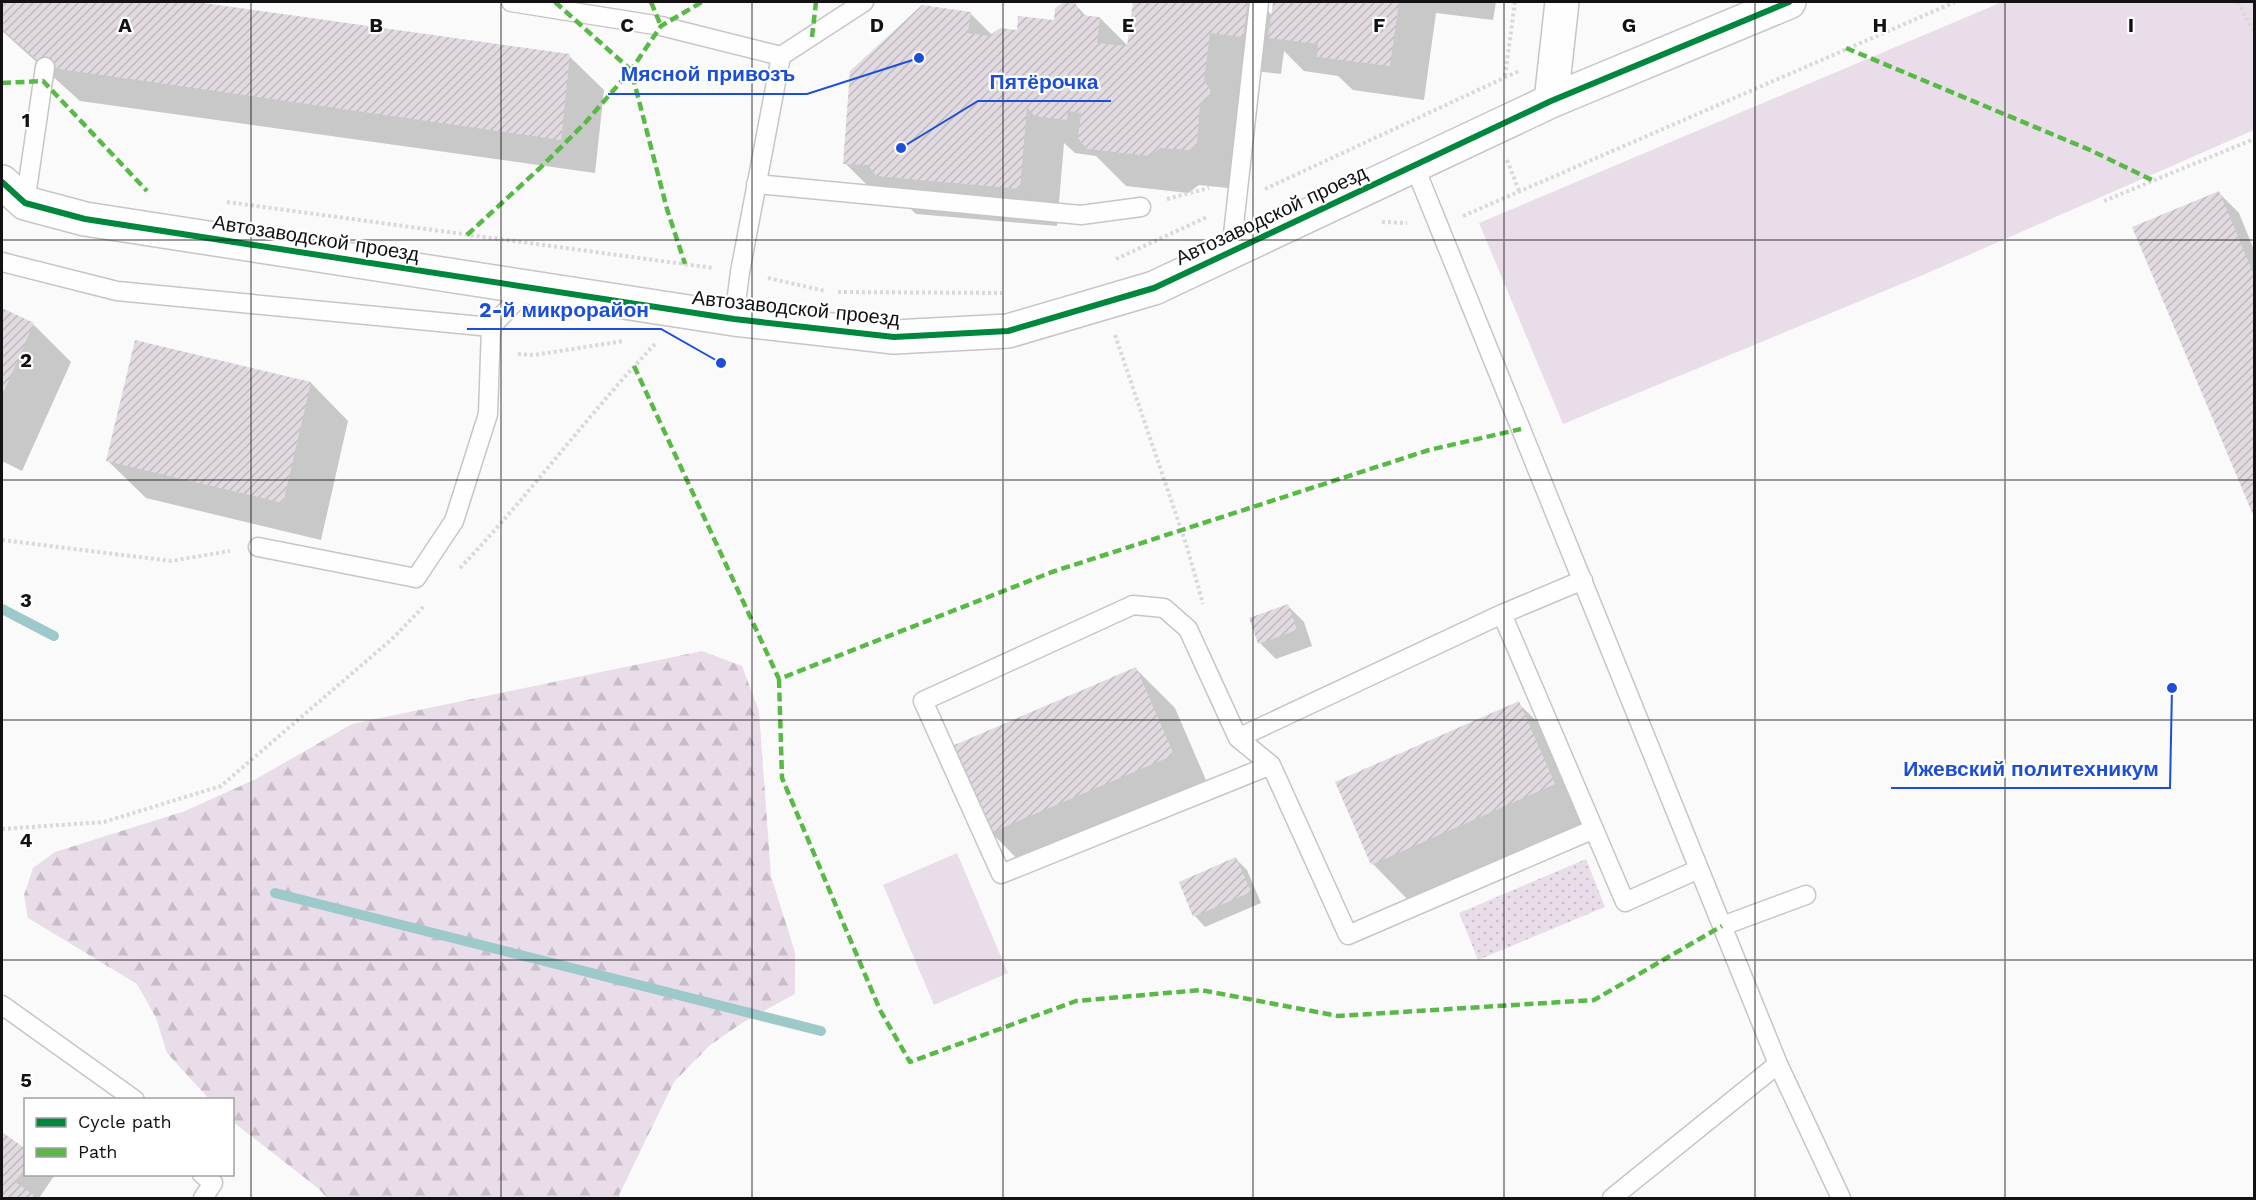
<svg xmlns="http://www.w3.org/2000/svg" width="2256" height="1200" font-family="'Work Sans',sans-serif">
<defs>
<pattern id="forest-firs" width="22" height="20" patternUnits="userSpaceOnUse" patternTransform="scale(1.5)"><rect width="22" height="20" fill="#eaddea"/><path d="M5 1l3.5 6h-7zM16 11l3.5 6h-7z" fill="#c8bdc8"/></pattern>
<pattern id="park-dots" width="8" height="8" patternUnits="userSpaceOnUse" patternTransform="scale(1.5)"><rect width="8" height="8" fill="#eaddea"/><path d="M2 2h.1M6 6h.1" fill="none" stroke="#c8bdc8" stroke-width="1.8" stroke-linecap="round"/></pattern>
<pattern id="building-hatch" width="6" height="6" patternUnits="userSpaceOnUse" patternTransform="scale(1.5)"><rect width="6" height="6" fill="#e1dae1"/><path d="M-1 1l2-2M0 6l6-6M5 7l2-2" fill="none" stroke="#c0bac0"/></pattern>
</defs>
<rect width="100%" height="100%" fill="#fbfafb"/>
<!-- grass -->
<path fill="#eaddea" d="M2002 2H2254V130L1923 275 1563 424 1479 223Z
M957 853 1008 973 934 1005 883 885Z"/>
<!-- forest -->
<path fill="url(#forest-firs)" d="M702 651 742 666 759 711 771 876 795 952V994L742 1023 709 1046 674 1082 619 1195 620 1198H327L319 1189 233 1122 232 1100 209 1099 167 1053 156 1018 137 984 28 918 24 895 33 868 55 852 185 811 256 779 352 724Z"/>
<!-- park -->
<path fill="url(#park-dots)" d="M1586 859 1605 907 1478 960 1459 913Z"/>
<!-- shadow -->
<path fill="#0003" d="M2 2H185L569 56 604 90 595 173 80 101 2 31Z
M1134 2H1258L1273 16 1274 2H1496L1493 20 1436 13 1424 100 1353 90 1338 76 1304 71 1284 51 1281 74 1247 70 1234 182 1228 188 1199 185 1188 193 1126 186 1096 156 1075 153 1064 143 1057 226 916 214 904 202 883 201 845 163 970 13 992 35 1019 32 1056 22 1074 3 1087 17 1100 18 1129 47Z
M2218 192 2239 213 2254 250V514L2134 228Z
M2 310 34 325 71 362 22 471 2 461Z
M311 383 348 421 321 540 146 498 108 461Z
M1288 606 1304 622 1312 646 1276 659 1260 643Z
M1136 669 1175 708 1212 794 1030 872 991 832Z
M1518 703 1556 740 1592 822 1410 902 1373 864Z
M1236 859 1247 870 1261 903 1205 927 1195 916 1180 883Z
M2 1134 26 1151V1174H52L54 1176 39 1198H2Z"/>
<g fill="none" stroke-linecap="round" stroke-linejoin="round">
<!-- stream -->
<path stroke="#9dc9cb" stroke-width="10" d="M2 609 54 636
M275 893 821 1031"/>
</g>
<!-- building -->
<path fill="url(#building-hatch)" d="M2 2H196L570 54 561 140 45 67 2 29Z
M1064 2H1075L1081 15 1100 17 1097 43 1127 46 1133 2H1248L1243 37 1210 33 1204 81 1210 89V97L1200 104 1197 144 1189 150 1160 148 1150 156 1087 149 1078 138 1081 113 1068 111 1067 120 1035 116 1027 107 1020 189 876 176 868 165 843 164 850 71 922 5 971 12 968 33 989 36 1000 28 1017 30 1018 16 1054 20 1055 8Z
M1273 2H1399L1390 66 1317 57 1318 44 1268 38Z
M2219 191 2254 275V517L2132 227Z
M2 308 34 323 2 396Z
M135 340 311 382 283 503 106 461Z
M1288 604 1297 630 1258 644 1249 618Z
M1136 667 1174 755 990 833 952 746Z
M1519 701 1555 784 1371 865 1335 782Z
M1236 857 1251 892 1193 917 1179 882Z
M2 1132 26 1149V1167L15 1182 34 1195 32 1198H2Z"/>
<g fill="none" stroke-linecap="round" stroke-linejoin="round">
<defs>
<path id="lane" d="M511 2 661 26 781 56
M1414 165 1778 1064 1841 1198
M756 184 1081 215 1141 207
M25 203 45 67
M1231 252 1259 2
M2 262 117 291 491 327 528 288
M734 319 740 272 781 56 864 2
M258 547 416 578 454 521 488 414 491 327
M1583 580 1502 614 1238 738 1271 765 1348 935 1594 829
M1502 614 1625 902 1699 869
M1238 738 1188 629 1164 608 1133 605 923 701 1001 874 1271 765
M1722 926 1806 895
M2 1005 135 1100
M202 1174 213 1183 203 1198
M1612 1198 1778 1064"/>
<path id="street" d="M1551 101 1562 2
M2 182 25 203 85 219 734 319 894 337 1008 331 1154 288 1551 101 1789 2"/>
</defs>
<!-- lane casing -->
<use href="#lane" stroke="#c7c5c7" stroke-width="21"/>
<!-- street casing -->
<use href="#street" stroke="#c7c5c7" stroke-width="36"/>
<!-- path -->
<path stroke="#dad9da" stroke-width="4" stroke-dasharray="3 3" stroke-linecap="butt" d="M2238 2 2254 32
M1505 76 1515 2
M1507 160 1519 191
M1265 189 1519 71
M1167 199 1209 188
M2104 201 2254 139
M227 202 713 268
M1463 216 1955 2
M1382 222 1407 223
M1116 259 1207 217
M768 278 825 291
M838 292 1002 293
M1115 335 1187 547 1203 604
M518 354 534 355 624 341
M2 540 171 561 230 551
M460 568C529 496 587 415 656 343
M2 829 104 822 221 786 392 639 424 606"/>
<!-- lane -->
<use href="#lane" stroke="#fefefe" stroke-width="18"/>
<!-- street -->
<use href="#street" stroke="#fefefe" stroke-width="33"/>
<!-- quiet -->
<path stroke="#58b947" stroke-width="4.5" stroke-dasharray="9 4.5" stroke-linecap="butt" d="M555 2 631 70 667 209 685 264
M651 2 661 26
M812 37 816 2
M1846 48 2090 150 2154 181
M2 83 43 81 147 191
M467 235 541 167 585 123 631 70 661 26 702 2
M634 366 779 679 1052 572 1429 450 1521 429
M779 679 782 778 880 1010 910 1062 1076 1001 1201 990 1338 1016 1594 1000 1722 926"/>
<defs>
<path id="cycleway" d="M2 182 25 203 85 219 734 319 894 337 1008 331 1154 288 1551 101 1789 2"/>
</defs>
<!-- cycleway casing -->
<use href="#cycleway" stroke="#fff" stroke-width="10"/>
<!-- cycleway -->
<use href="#cycleway" stroke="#00873e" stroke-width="6"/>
</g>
<!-- grid -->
<path fill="none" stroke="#131113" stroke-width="1.5" stroke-opacity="0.55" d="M251 2V1198M501 2V1198M752 2V1198M1003 2V1198M1253 2V1198M1504 2V1198M1755 2V1198M2005 2V1198M2 240H2254M2 480H2254M2 720H2254M2 960H2254"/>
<g text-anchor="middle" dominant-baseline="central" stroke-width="4.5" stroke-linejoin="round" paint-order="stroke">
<!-- street labels -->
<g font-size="20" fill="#131113" stroke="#fff">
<text transform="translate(1271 215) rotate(-25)">Автозаводской проезд</text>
<text transform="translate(316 238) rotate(9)">Автозаводской проезд</text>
<text transform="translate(796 308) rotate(6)">Автозаводской проезд</text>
</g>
</g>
<g font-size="20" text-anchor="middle" font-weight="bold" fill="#131113" stroke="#fff" stroke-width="4.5" stroke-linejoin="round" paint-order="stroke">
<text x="125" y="32">A</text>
<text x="376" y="32">B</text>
<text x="627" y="32">C</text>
<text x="877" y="32">D</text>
<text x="1128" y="32">E</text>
<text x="1379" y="32">F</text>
<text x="1629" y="32">G</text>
<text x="1880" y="32">H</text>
<text x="2131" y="32">I</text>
<text x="26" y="127">1</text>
<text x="26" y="367">2</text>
<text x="26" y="607">3</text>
<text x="26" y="847">4</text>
<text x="26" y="1087">5</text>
</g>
<!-- callouts -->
<path fill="none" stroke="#1d4ed8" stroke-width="2" d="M919 58L807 94H608M901 148L978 101H1111M721 363L661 329H467M2172 688L2170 788H1891"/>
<g fill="#1d4ed8" stroke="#fff" stroke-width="2">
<circle cx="919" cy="58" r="6"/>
<circle cx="901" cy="148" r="6"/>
<circle cx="721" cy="363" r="6"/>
<circle cx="2172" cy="688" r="6"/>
</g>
<g font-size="21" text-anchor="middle" font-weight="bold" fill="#1d4ed8" stroke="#fff" stroke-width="4.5" stroke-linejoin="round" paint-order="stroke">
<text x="708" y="81">Мясной привозъ</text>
<text x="1044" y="89">Пятёрочка</text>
<text x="564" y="317">2-й микрорайон</text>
<text x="2031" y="776">Ижевский политехникум</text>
</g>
<!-- border -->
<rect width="2256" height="1200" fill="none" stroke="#131113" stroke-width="6"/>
<!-- legend -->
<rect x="24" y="1098" width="210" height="78" fill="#ffffff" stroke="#a1a0a1" stroke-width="1.5"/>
<rect x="36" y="1118" width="30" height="9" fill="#00873e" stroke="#a1a0a1" stroke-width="1.5"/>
<text x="78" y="1128" font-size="18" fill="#131113">Cycle path</text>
<rect x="36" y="1148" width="30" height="9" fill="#58b947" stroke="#a1a0a1" stroke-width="1.5"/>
<text x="78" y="1158" font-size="18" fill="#131113">Path</text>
</svg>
